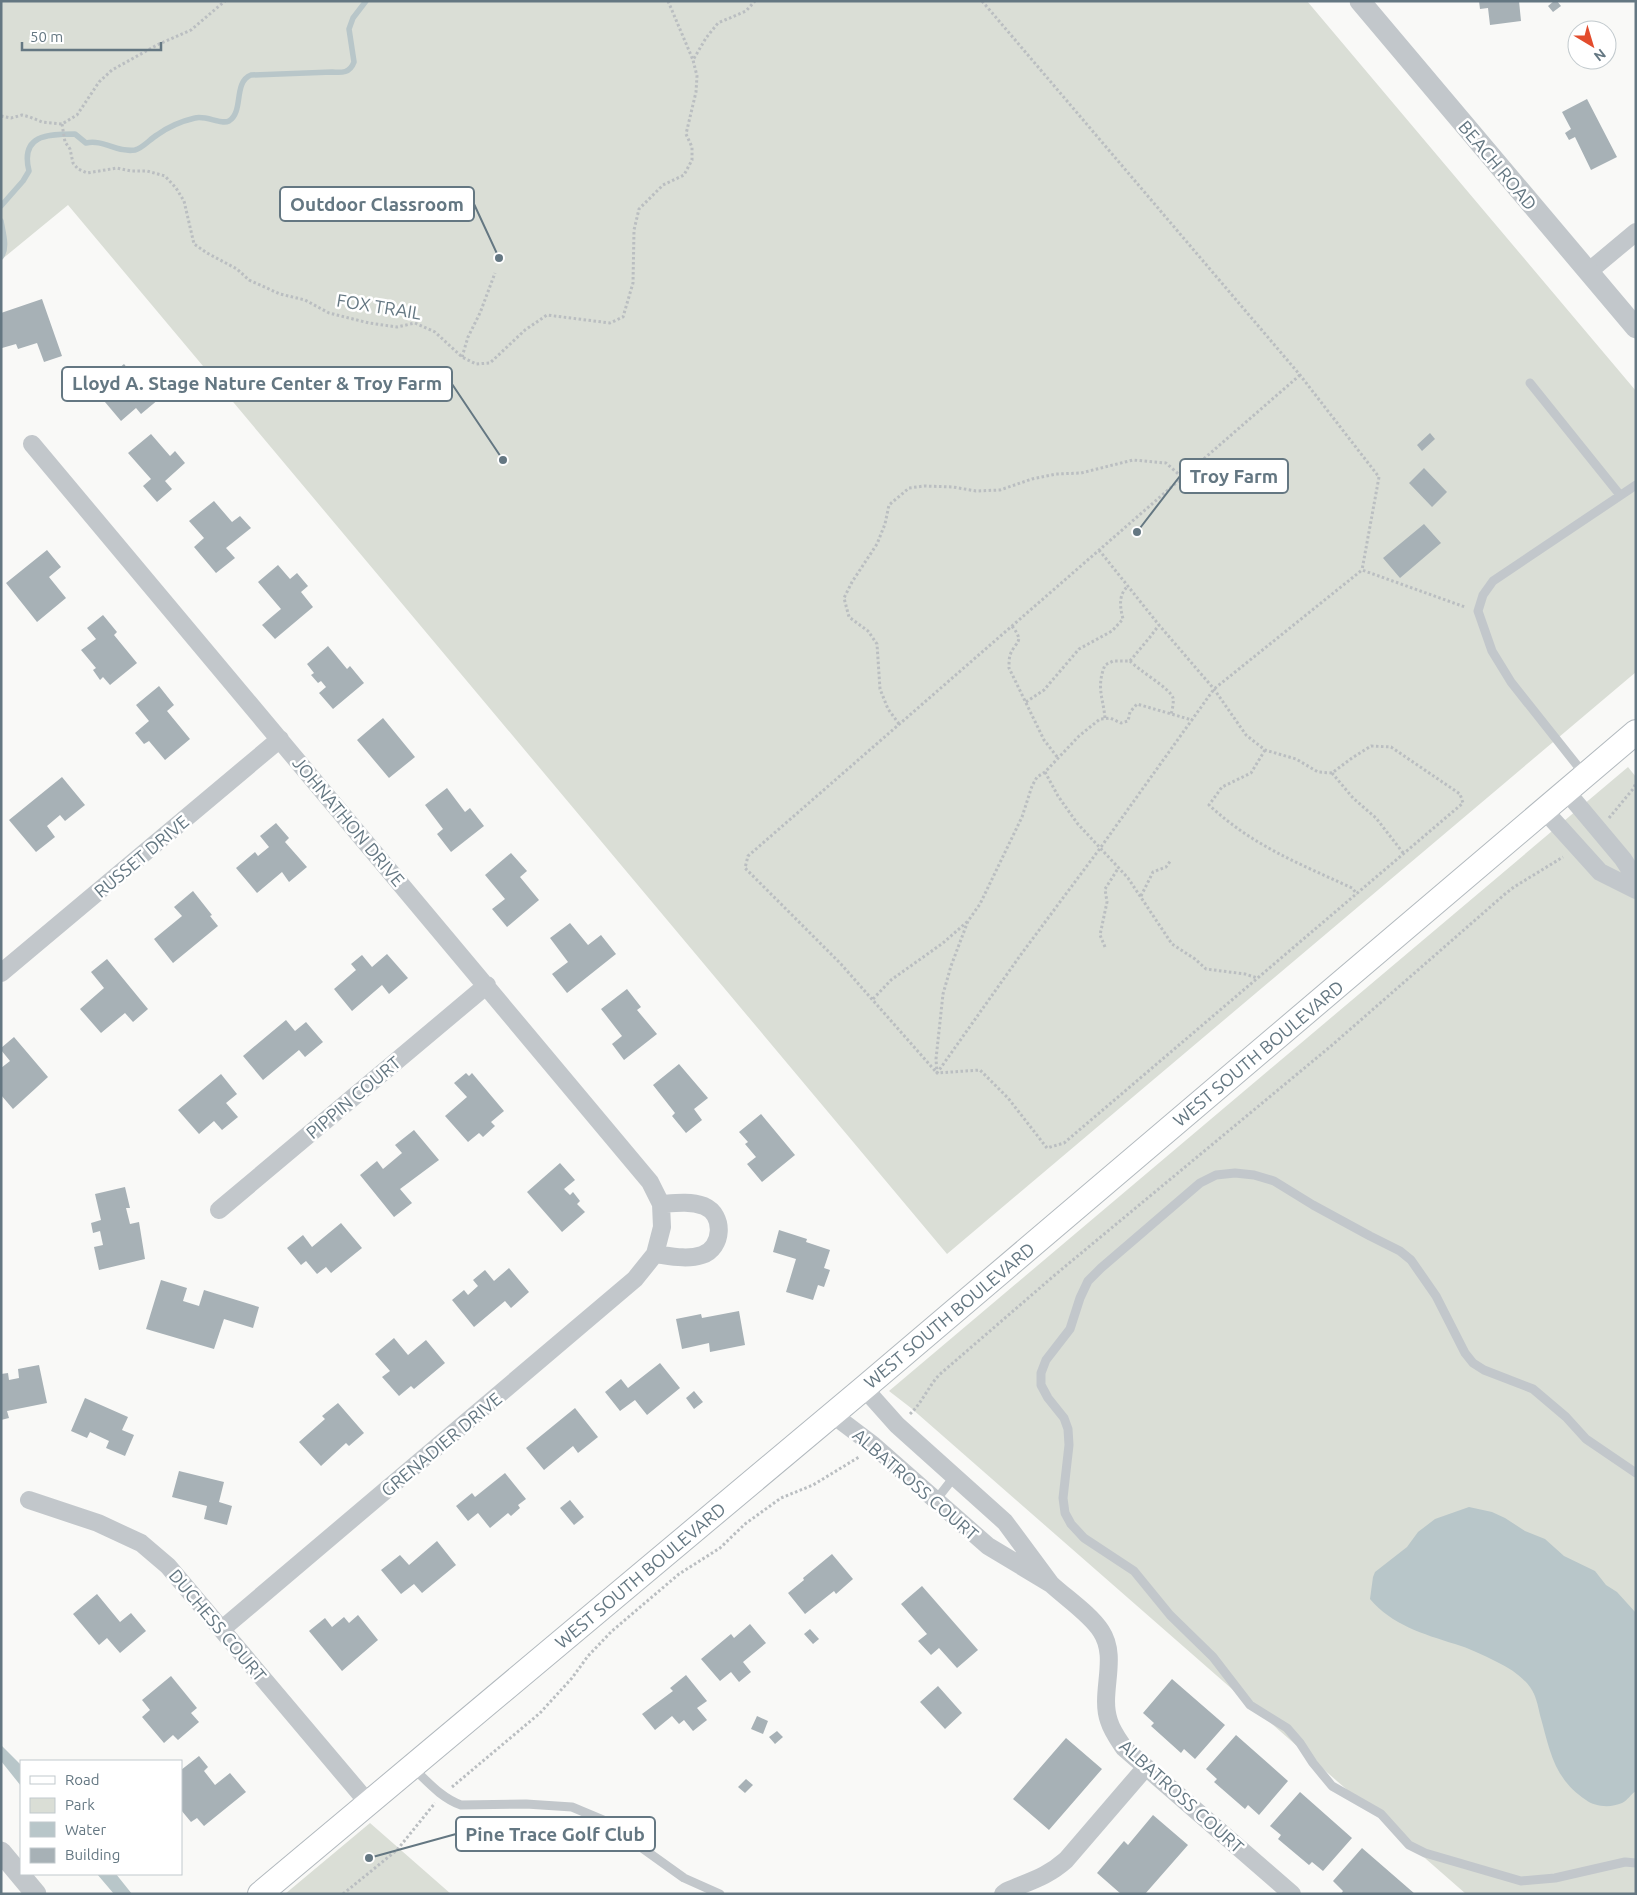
<svg xmlns="http://www.w3.org/2000/svg" width="1637" height="1895" font-family="Ubuntu,sans-serif">
<rect width="100%" height="100%" fill="#f9f9f7"/>
<!-- green -->
<path fill="#daded6" d="M1 1H1307L1636 391V672L947 1254 68 205 1 260Z
M1628 767 1636 777V1894H1466L911 1408 889 1391Z
M370 1823 451 1894H285Z"/>
<!-- water -->
<path fill="#b8c6c9" d="M1469 1507 1492 1512 1505 1518 1525 1531 1545 1539 1564 1556 1595 1571 1606 1585 1617 1592 1636 1613V1791C1631 1794 1627 1801 1622 1803 1611 1808 1595 1807 1586 1800 1553 1778 1550 1750 1540 1715 1538 1706 1536 1695 1530 1687 1521 1675 1509 1668 1497 1662 1483 1655 1469 1648 1455 1644 1423 1634 1392 1625 1370 1599L1373 1577 1375 1572 1407 1547 1418 1532 1435 1519Z
M1 1745 21 1765V1786L1 1761Z
M97 1874H116L132 1894H114Z"/>
<g fill="none" stroke-linecap="round" stroke-linejoin="round">
<!-- stream -->
<path stroke="#b8c6c9" stroke-width="5.5" d="M1 206 23 181 29 171C20 135 47 134 75 134L86 143C103 139 118 153 135 150 143 148 150 139 157 135 168 127 182 121 195 118 206 115 221 125 229 121 244 112 233 82 251 75L332 72C342 73 350 73 354 62L349 29 353 18 366 1
M1 221C3 233 8 248 1 257"/>
</g>
<!-- building -->
<path fill="#a7b1b6" d="M1479 1H1519L1521 21 1490 25 1488 8 1480 9Z
M1554 1H1557L1561 6 1553 12 1548 6Z
M1587 99 1617 157 1591 170 1575 137 1569 140 1565 133 1571 129 1562 112Z
M42 299 62 356 44 362 37 343 18 349 16 344 2 348 1 344V313Z
M124 364 143 387 152 379 165 394 141 414 136 408 121 421 94 389Z
M1430 433 1435 439 1422 451 1417 445Z
M151 434 170 456 175 451 185 463 165 481 172 489 157 502 143 486 151 479 128 453Z
M1424 468 1447 492 1432 507 1409 483Z
M214 501 232 522 240 516 251 528 226 548 235 558 216 573 194 547 204 538 189 521Z
M1424 524 1441 543 1400 578 1383 558Z
M47 550 61 567 49 577 66 598 37 622 6 583Z
M278 565 290 579 297 573 308 586 301 592 313 607 275 639 262 625 281 609 258 582Z
M103 615 117 632 114 635 137 663 110 685 103 677 100 680 93 670 96 668 81 650 96 639 87 628Z
M328 646 347 669 350 666 364 683 333 709 319 693 326 687 321 681 318 683 311 675 314 673 307 664Z
M159 686 174 705 167 711 190 739 165 760 149 741 144 744 135 733 149 721 136 705Z
M383 718 415 757 389 778 357 740Z
M62 777 85 805 65 821 60 815 47 826 55 837 36 852 9 820Z
M447 788 465 812 470 808 484 826 451 852 437 834 443 829 425 805Z
M276 823 289 838 285 842 307 867 289 882 282 872 257 893 236 868 255 852 258 856 269 847 260 836Z
M511 853 527 871 520 877 539 900 507 927 492 909 505 899 485 875Z
M193 891 212 915 210 916 218 926 173 963 154 939 182 916 174 907Z
M570 923 588 945 601 935 616 954 567 993 552 974 568 962 550 938Z
M387 954 408 978 389 994 382 985 352 1011 334 989 356 970 351 964 362 955 372 967Z
M107 959 148 1009 133 1022 125 1013 101 1033 80 1009 104 988 91 972Z
M627 989 641 1007 637 1010 657 1034 624 1060 612 1044 622 1036 601 1009Z
M286 1020 295 1031 306 1022 323 1042 305 1057 299 1050 263 1080 243 1056Z
M14 1037 48 1077 13 1109 1 1095V1068L10 1061 1 1050V1048Z
M679 1064 708 1098 694 1109 702 1120 686 1133 672 1116 675 1113 653 1085Z
M466 1073 469 1076 472 1073 504 1111 491 1122 495 1126 483 1137 479 1133 468 1142 445 1116 467 1097 454 1083Z
M221 1074 237 1094 226 1103 238 1117 222 1130 214 1121 199 1134 178 1110Z
M761 1114 795 1155 762 1182 747 1164 756 1157 745 1144 748 1142 739 1132Z
M414 1130 439 1160 400 1189 412 1203 394 1217 360 1175 377 1161 383 1169 402 1153 395 1145Z
M560 1163 575 1180 564 1189 570 1195 573 1192 580 1201 577 1204 585 1212 562 1232 527 1192Z
M125 1187 130 1208H126L130 1224 139 1222 145 1259 99 1270 94 1247 103 1245 100 1231 93 1233 91 1223 101 1220 95 1194Z
M341 1223 362 1248 331 1273 326 1267 317 1274 306 1261 301 1265 287 1248 303 1235 312 1247Z
M779 1230 807 1239 806 1242 830 1250 824 1268 830 1270 824 1287 818 1285 813 1300 786 1292 796 1259 773 1252Z
M509 1268 529 1292 511 1308 505 1301 474 1327 452 1300 464 1290 468 1295 478 1286 473 1280 485 1270 494 1281Z
M161 1280 187 1288 183 1301 199 1306 204 1290 259 1307 253 1328 224 1319 214 1349 146 1329Z
M739 1311 745 1345 710 1352 709 1343 682 1349 676 1319 701 1314 702 1318Z
M394 1338 408 1355 426 1340 445 1363 414 1389 411 1386 399 1396 382 1377 390 1371 375 1354Z
M660 1363 680 1388 647 1415 635 1400 620 1411 605 1392 621 1379 628 1388Z
M39 1365 47 1403 7 1411 9 1418 1 1420V1374L8 1373 9 1380 19 1378 18 1369Z
M694 1391 703 1402 694 1409 686 1398Z
M85 1398 128 1417 122 1430 134 1435 125 1456 106 1448 109 1441 90 1432 87 1438 71 1431Z
M338 1403 364 1433 349 1446 346 1443 321 1466 299 1442 325 1419 322 1416Z
M575 1408 598 1437 578 1453 573 1446 544 1470 526 1448Z
M179 1471 224 1482 219 1502 232 1506 227 1525 204 1519 207 1506 172 1497Z
M505 1473 526 1499 518 1505 520 1508 511 1516 508 1513 490 1528 478 1513 468 1521 456 1506 472 1493 475 1497Z
M570 1500 584 1517 574 1525 560 1508Z
M437 1541 456 1565 422 1593 414 1584 401 1594 381 1570 400 1555 409 1565Z
M832 1554 853 1579 836 1594 834 1591 805 1614 788 1593 804 1580 803 1578Z
M922 1586 978 1650 957 1668 939 1648 931 1655 918 1641 927 1634 901 1604Z
M97 1594 120 1622 131 1613 146 1631 120 1653 107 1638 99 1645 73 1614Z
M358 1615 378 1640 342 1671 309 1631 325 1618 332 1627 344 1617 349 1623Z
M750 1624 766 1643 743 1662 751 1672 739 1682 731 1672 720 1681 701 1659 731 1634 734 1638Z
M810 1629 819 1639 813 1644 804 1634Z
M686 1675 707 1701 697 1708 707 1720 693 1731 684 1720 679 1724 672 1716 655 1730 642 1714 673 1691 670 1688Z
M171 1676 197 1708 191 1713 199 1722 178 1740 173 1735 164 1743 142 1717 150 1710 142 1700Z
M1172 1679 1225 1725 1195 1759 1184 1749 1181 1753 1151 1726 1154 1723 1143 1713Z
M938 1686 962 1713 945 1729 920 1702Z
M757 1716 768 1721 763 1734 751 1729Z
M777 1731 783 1737 775 1744 769 1737Z
M1236 1735 1288 1781 1259 1815 1248 1805 1245 1809 1214 1782 1217 1779 1206 1769Z
M1066 1738 1102 1769 1049 1830 1013 1799Z
M199 1756 208 1767 204 1771 215 1785 230 1773 246 1792 204 1826 197 1818 191 1822 181 1810V1770Z
M746 1779 753 1785 745 1793 738 1787Z
M1300 1792 1352 1838 1323 1871 1312 1862 1309 1865 1278 1839 1281 1835 1270 1826Z
M1153 1815 1188 1845 1145 1894H1121L1097 1873 1124 1841 1128 1845Z
M1362 1848 1415 1894H1341L1343 1891 1333 1881Z"/>
<g fill="none" stroke-linecap="round" stroke-linejoin="round">
<defs>
<path id="secondary" d="M260 1894 864 1388 1636 732"/>
</defs>
<!-- secondary casing -->
<use href="#secondary" stroke="#b2b9be" stroke-width="26"/>
<!-- path -->
<path stroke="#babec1" stroke-width="3" stroke-dasharray="2.5 2.5" stroke-linecap="butt" d="M668 1 693 60
M982 1 1300 375 1379 477 1362 570
M1 116 11 118 22 115 30 117 42 122 62 124 77 115 99 82 112 70 157 45 191 30 225 1
M62 124 65 142 70 149 73 163 78 169 87 173 117 168 131 171H147L165 176 176 188 184 201 194 244 207 253 237 269 249 280 280 294 305 300 329 313 369 323 397 327 415 323 435 332 462 357 476 364 490 363 525 330 547 315 610 323 623 317 633 283 634 230 639 209 663 185 684 175 692 160V147L686 134 696 92 697 76 693 60 706 38 718 23 746 11 755 1
M462 357 468 337 480 313 495 273
M1300 375 748 856 745 868 840 963 937 1073 1022 953 1101 847 1214 689 1362 570 1465 607
M1099 550 1159 625 1214 689 1246 735 1265 750 1296 759 1318 772 1332 773 1352 758 1371 746 1391 747 1460 794 1463 803 1064 1143 1047 1148 1008 1098 980 1070 937 1073 936 1059 943 994 951 966 968 921 980 904 1022 817 1032 786 1037 777 1045 772 1079 736 1100 719 1110 718 1121 723 1128 721 1130 712 1137 704 1192 720
M1012 626C1025 643 1016 640 1010 655 1009 659 1009 664 1009 668L1044 740 1058 758
M1130 661 1150 637 1159 625
M1026 702 1044 690 1079 649 1112 631 1123 619C1120 607 1118 595 1128 586
M1105 718C1103 697 1096 687 1105 665L1113 661H1130C1138 670 1171 689 1173 698 1174 703 1172 710 1171 715
M899 724 888 709 880 689 877 644 868 631 849 617 844 598 852 582 877 544 885 524 889 505 909 488 924 486 953 487 976 491 1000 490 1032 479 1056 474 1081 473 1133 460 1166 463 1183 478
M1265 750 1251 773 1222 787 1209 805C1253 846 1298 863 1352 888L1357 894
M1045 772 1058 796 1077 823 1128 878 1172 944 1195 959 1206 969 1245 974 1257 978
M1332 773 1353 798 1376 818 1404 854
M1609 818 1633 789 1636 783
M1141 896 1153 872 1166 867 1171 860
M1105 947 1100 935 1107 902 1105 889 1119 867
M873 999 891 980 943 943 968 921
M910 1414C922 1403 928 1387 939 1375L1056 1274 1331 1046 1505 894 1514 887 1563 857
M452 1787 540 1713 572 1678 588 1656 612 1631 679 1574 720 1548 745 1524 781 1498 813 1485 859 1457
M343 1894 397 1850 435 1803"/>
<!-- service -->
<path stroke="#c2c7cb" stroke-width="9" d="M1530 383 1620 495
M1584 774 1511 682 1492 651 1478 611 1483 595 1493 581 1636 485
M1636 1473 1586 1439 1566 1417 1533 1389 1484 1370 1473 1363 1465 1353 1436 1296 1411 1260 1400 1251 1370 1236 1313 1205 1274 1181 1254 1175 1235 1173 1216 1175 1200 1183 1101 1268 1088 1281 1080 1298 1070 1329 1046 1360 1041 1373V1385L1048 1398 1064 1418 1068 1429 1069 1445 1063 1498 1065 1513 1071 1524 1084 1538 1134 1571 1170 1615 1213 1657 1250 1705 1287 1728 1300 1743 1313 1763 1332 1786 1381 1814 1409 1845 1425 1853 1521 1881 1555 1878 1625 1862 1636 1863
M936 1500 954 1477
M412 1767C427 1781 441 1798 461 1805L526 1804 572 1807 603 1820 684 1878 720 1894"/>
<!-- minor -->
<path stroke="#c2c7cb" stroke-width="18" d="M1588 272 1636 232
M32 444 650 1182 661 1204 662 1227 655 1254 635 1279 222 1629
M1566 791 1623 859 1636 879
M1544 810 1600 872 1636 890
M1 973 280 739
M219 1210 487 985
M655 1254C670 1256 687 1260 702 1255 723 1248 725 1215 704 1206 690 1201 675 1203 661 1204
M832 1414 873 1445 988 1546 1051 1584 1005 1522 897 1425 864 1388
M29 1500 98 1523 141 1543 168 1566 369 1804
M1051 1584C1066 1598 1090 1614 1101 1631 1119 1658 1099 1693 1109 1721 1112 1731 1118 1739 1124 1748L1292 1894
M1003 1894 1007 1891C1030 1881 1047 1877 1066 1860L1146 1767"/>
<!-- tertiary -->
<path stroke="#c2c7cb" stroke-width="21" d="M1360 1 1636 328
M1 1852 36 1894"/>
<!-- secondary -->
<use href="#secondary" stroke="#fff" stroke-width="24"/>
</g>
<g text-anchor="middle" dominant-baseline="central" stroke-width="5" stroke-linejoin="round" paint-order="stroke">
<!-- street labels -->
<g font-size="18" fill="#647782" stroke="#fff">
<text transform="translate(1498 165) rotate(50)">BEACH ROAD</text>
<text transform="translate(379 306) rotate(9)">FOX TRAIL</text>
<text transform="translate(349 821) rotate(50)">JOHNATHON DRIVE</text>
<text transform="translate(141 856) rotate(-40)">RUSSET DRIVE</text>
<text transform="translate(1258 1053) rotate(-40)">WEST SOUTH BOULEVARD</text>
<text transform="translate(353 1097) rotate(-40)">PIPPIN COURT</text>
<text transform="translate(949 1315) rotate(-40)">WEST SOUTH BOULEVARD</text>
<text transform="translate(441 1444) rotate(-40)">GRENADIER DRIVE</text>
<text transform="translate(916 1484) rotate(41)">ALBATROSS COURT</text>
<text transform="translate(640 1575) rotate(-40)">WEST SOUTH BOULEVARD</text>
<text transform="translate(218 1625) rotate(50)">DUCHESS COURT</text>
<text transform="translate(1182 1796) rotate(42)">ALBATROSS COURT</text>
</g>
</g>
<!-- callouts -->
<path fill="none" stroke="#647782" stroke-width="2" d="M499 258L474 204M503 460L452 384M1137 532L1180 476M369 1858L456 1834"/>
<g fill="#647782" stroke="#fff" stroke-width="2">
<circle cx="499" cy="258" r="5"/>
<circle cx="503" cy="460" r="5"/>
<circle cx="1137" cy="532" r="5"/>
<circle cx="369" cy="1858" r="5"/>
</g>
<g fill="#fff" stroke="#647782" stroke-width="2">
<rect x="280" y="187" width="194" height="34" rx="5"/>
<rect x="62" y="367" width="390" height="34" rx="5"/>
<rect x="1180" y="459" width="108" height="34" rx="5"/>
<rect x="456" y="1817" width="199" height="34" rx="5"/>
</g>
<g font-size="19" text-anchor="middle" font-weight="bold" fill="#647782">
<text x="377" y="211">Outdoor Classroom</text>
<text x="257" y="390">Lloyd A. Stage Nature Center &amp; Troy Farm</text>
<text x="1234" y="483">Troy Farm</text>
<text x="555" y="1841">Pine Trace Golf Club</text>
</g>
<!-- border -->
<rect width="1637" height="1895" fill="none" stroke="#647782" stroke-width="5"/>
<!-- legend -->
<rect x="20" y="1760" width="162" height="115" fill="#ffffff" stroke="#c1c9cd"/>
<rect x="30" y="1776" width="25" height="8" fill="#ffffff" stroke="#c1c9cd"/>
<text x="65" y="1785" font-size="15" fill="#647782">Road</text>
<rect x="30" y="1798" width="25" height="15" fill="#daded6" stroke="#c1c9cd"/>
<text x="65" y="1810" font-size="15" fill="#647782">Park</text>
<rect x="30" y="1822" width="25" height="15" fill="#b8c6c9" stroke="#c1c9cd"/>
<text x="65" y="1835" font-size="15" fill="#647782">Water</text>
<rect x="30" y="1848" width="25" height="15" fill="#a7b1b6" stroke="#c1c9cd"/>
<text x="65" y="1860" font-size="15" fill="#647782">Building</text>
<!-- north arrow -->
<g transform="translate(1592 45) rotate(142)"><circle r="24" fill="#ffffff" stroke="#c1c9cd"/>
<path d="M0-4L9 19L0 12L-9 19Z" fill="#e34c2d"/>
<text y="-8" font-size="14" font-weight="bold" text-anchor="middle" fill="#647782">N</text>
</g>
<!-- scale -->
<path d="M22 42v8h139v-8" fill="none" stroke="#647782" stroke-width="2.5"/>
<text x="30" y="42" font-size="15" fill="#647782" stroke="#ffffff" stroke-width="4" paint-order="stroke">50 m</text>
</svg>
